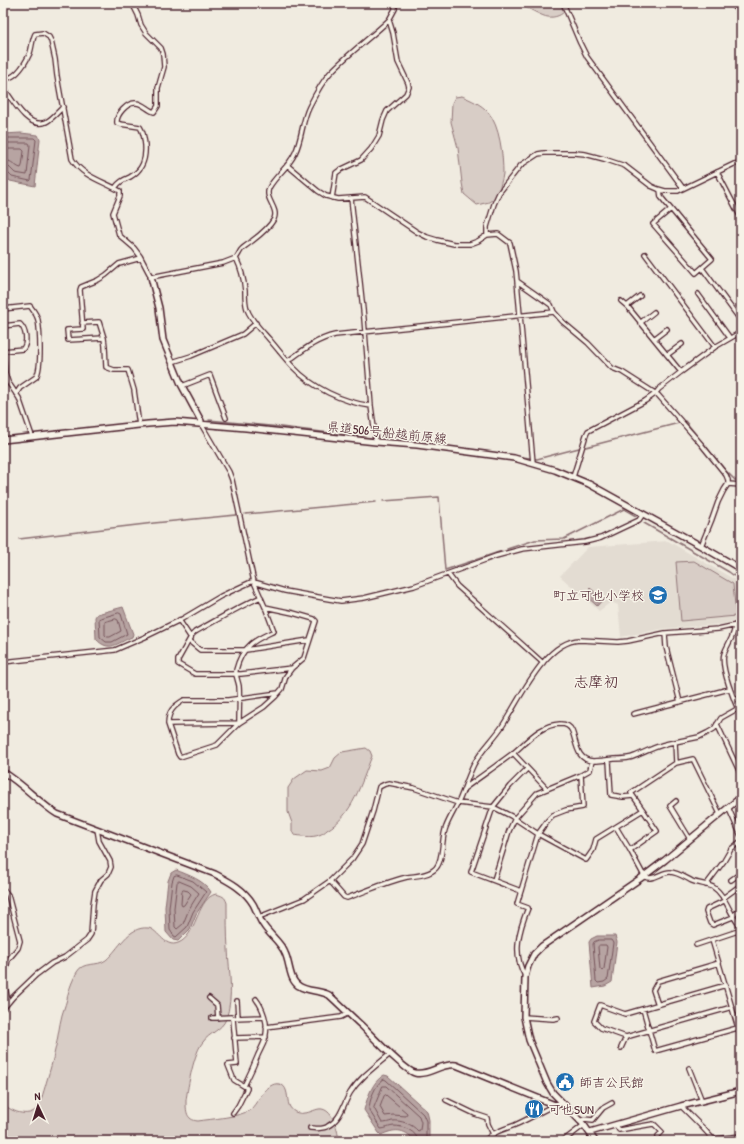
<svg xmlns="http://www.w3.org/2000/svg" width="744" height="1144" font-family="'Patrick Hand','Klee One',sans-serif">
<rect width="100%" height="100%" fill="#f0ebe0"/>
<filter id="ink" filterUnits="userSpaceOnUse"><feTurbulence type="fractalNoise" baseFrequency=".025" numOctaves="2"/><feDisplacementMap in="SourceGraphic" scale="8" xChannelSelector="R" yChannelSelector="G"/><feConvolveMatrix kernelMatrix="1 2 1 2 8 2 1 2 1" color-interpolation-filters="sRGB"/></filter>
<g filter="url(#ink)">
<!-- built -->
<path fill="#e3dcd2" d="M668 541 735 580 738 620 723 624 662 629 621 637 618 605 611 602 599 611 560 576 588 547Z"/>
<!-- green -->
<path fill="#d8cdc6" stroke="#917678" d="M518 3H565L566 10C562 15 555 18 548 17 543 17 524 6 518 3Z
M462 96C471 100 481 104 488 112 500 126 503 155 503 174 502 181 499 190 496 197L489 202 477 205 464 194 462 183 458 148 451 122 452 103 455 97Z
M694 561 733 584 736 616 681 621 676 562Z
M366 748 370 751 372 756C361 783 353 815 327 830 325 832 322 834 319 835 312 838 301 836 294 835L292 831V823L288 812V788L294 779 307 770 322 771 330 768 335 758 342 752Z
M216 894C222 896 225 896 227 903 227 918 227 933 228 949 229 972 234 996 226 1019 222 1030 209 1033 203 1042 194 1052 188 1086 186 1100 186 1111 186 1120 198 1121 211 1119 240 1117 250 1110 258 1103 268 1078 282 1085 288 1088 287 1099 289 1105 290 1108 292 1110 295 1112 298 1113 301 1114 304 1113 310 1113 317 1108 322 1109 334 1111 338 1132 339 1141H3V1103C9 1111 29 1119 37 1108 41 1102 45 1087 47 1080 50 1070 53 1060 55 1050 58 1039 59 1026 62 1015 64 1008 67 1001 68 994 70 987 73 979 77 972 83 961 97 967 106 960 119 949 128 926 148 928 159 929 165 952 182 941 197 931 198 898 216 894Z"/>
<!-- water -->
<path fill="#b7a4a2" stroke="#8b6f72" d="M21 133 38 135 40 139 35 186 10 181 3 173V134Z
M590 588 603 599 597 606 584 594Z
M123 607 133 634 132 637C117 643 109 653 96 639L95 617 97 614Z
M176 870C188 875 204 880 211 892L196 914 190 929 178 941 173 940 166 932 165 907 168 881 171 873Z
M597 936H615L617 942 612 982 605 986 593 988 589 942 591 939Z
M384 1075 388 1076 427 1111 429 1120V1141H414V1140C404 1128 394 1129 381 1135L379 1133 364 1110C368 1096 372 1082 384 1075Z"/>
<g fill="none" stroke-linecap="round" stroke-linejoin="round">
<!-- shore -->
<path stroke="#76545b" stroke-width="1" d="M3 138H34L36 140 31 180 30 181 12 177 7 172 3 171
M3 143H29L30 145 27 175 15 173 9 167 3 166
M3 149H22L24 151 22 166 21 168C15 167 13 160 3 160
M119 613 121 614 127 634 112 642H106L100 637 99 619Z
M116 619 118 620 121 631 110 637H107L105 635V622Z
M177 875 193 881 206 892 193 912 187 927 176 937 174 936 170 930 169 908 172 882 174 876Z
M179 881 191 886 199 893 189 909 183 924 177 929 175 927 174 908 177 883Z
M184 890 188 891 191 894 184 905 182 906 181 904 182 891Z
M599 940H611L613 943 608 979 604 982 598 983 596 981 593 944 594 942Z
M600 945H606L607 947 604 969 602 971 600 969 598 947Z
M383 1086H386L419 1116 421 1122 420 1130 418 1131C412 1124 401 1120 392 1121 389 1122 386 1123 382 1123L374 1108Z
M386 1095 407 1113 406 1116 393 1115 385 1116 380 1107 384 1096Z
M418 1141C417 1131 403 1126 394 1126 390 1126 385 1129 381 1129L369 1110C369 1101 375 1084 384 1079L386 1080 423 1114 426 1121V1141"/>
<!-- stream -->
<path stroke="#8b6f72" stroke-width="1.5" d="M209 420 281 427 371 438
M685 421 726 471 735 480 741 481
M586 447 679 423
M474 450 537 459 579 448
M383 501 439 497 445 570 502 551
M245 514 376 502
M644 523 729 572 741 581
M19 539 154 523 236 515
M507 549 535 540 564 539 624 509 636 516"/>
<defs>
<path id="street" d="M563 3 580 43 587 57 683 188
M732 3 741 16
M3 79C16 79 25 64 30 53 32 47 32 40 35 34L43 33 49 37 51 41 55 59 57 76 72 159C83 177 103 181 120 191V196L113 213 119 235 134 248 140 256 151 277 223 263 236 258C238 256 239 253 241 250 243 247 249 244 252 241 260 235 269 228 274 219 279 208 264 199 269 188 275 176 289 167 295 153 302 139 302 121 309 107 315 95 321 83 330 73 348 54 370 38 389 20L395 9V3
M3 87C12 99 28 130 46 122 52 119 58 112 63 107
M287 165 318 191 326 196 338 199 365 197 417 232 427 237 437 240 454 244H470L478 241 487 235 498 234 510 243 516 271 517 281 551 305 554 312 563 322 588 343 612 368 622 372 658 395 701 444 726 475 728 480V484L724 490 718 502 712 519 701 546
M717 172 741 218
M115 188C119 182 123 180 130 177 143 170 146 159 145 145 144 138 144 133 140 127L120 124 117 123C116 115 127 102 136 103 142 103 148 110 154 112L158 106V88L164 67 163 54 161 48 146 33 141 25 138 15 132 3
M660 190 661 197 712 259 696 273 653 224 671 209
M332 198 336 173 340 170 361 160 371 149 379 136 383 120 387 111 406 94 409 87 408 83 398 62 393 33 389 20
M351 198 364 319 371 406
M487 235V227L494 204 499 193 521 165 538 154 544 153H575L585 154 604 159 625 166 651 186 658 189 665 191H678L734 164 741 163
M645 254 715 347
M236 258C241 268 244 280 245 291 245 297 245 303 247 309 250 319 262 331 269 339 277 348 284 358 293 367 313 388 342 402 371 406L376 442
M702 268 741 321
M517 281 533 463
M698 294 730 338
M621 301 628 307 681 372
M627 306 640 296
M3 309 30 306C33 310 37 315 38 320 40 331 42 368 36 377L20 388 16 394
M82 323 99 322 104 338 68 340 67 330 83 329 80 290 81 287 98 280 106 275 119 264 141 258
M640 323 654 312
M3 326 20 324C26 330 28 342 23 349L3 351
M104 338 105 346 106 367 114 370H128L134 390 139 425
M654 339 667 329
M3 346 5 373 8 382 19 398 32 436
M667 355 682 344
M288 361C303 350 317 339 335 335L554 312
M172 362 191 356 243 334 256 323
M182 386 210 375 226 418
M201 424 229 472 232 480 254 582 265 607 274 631C266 635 256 639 250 645 243 651 238 662 236 670 235 675 238 680 239 686 240 698 239 711 239 723
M573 477 586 435 588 431 645 401 655 394 659 389 681 372 715 347 741 332
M728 484 741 485
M448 574 457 586 543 663
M261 597C238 607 217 620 195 632L192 635 178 660V664L195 674H241L292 668
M265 607 293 613 314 619 316 621 304 658 292 668 286 676 282 689 275 697 264 707 239 723 217 745 180 757 178 754 168 724C168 711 174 706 184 700H228L278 693
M179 620 191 638
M735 625C734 638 728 642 724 654 720 667 735 703 741 716
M665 633 666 647 680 702
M189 641 200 650H246L309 640
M3 662 115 650 145 637 182 619 221 596 251 582H254L285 591 329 599 341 601 364 598 414 586 496 556 522 549 585 542 601 538 639 520 643 514
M734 700 741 698
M633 714 729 689
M168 724 239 723
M717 724 741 775
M675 742 699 737 707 733 714 729 721 718 737 709
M513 753 547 789 581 775 583 807 566 810 553 815 548 820 538 834 517 904 528 908C519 930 512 954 525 976
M609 761 611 795 623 797 633 796
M676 763 693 759 720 814
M581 775 590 770 592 761
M465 788C480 777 496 766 512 754 527 742 539 725 560 724 565 724 570 726 572 731 577 743 576 760 593 761 600 761 607 760 614 759 622 759 629 759 635 756 650 750 659 744 675 742L676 763 631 793 643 810
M676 801 670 806 690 839
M728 807 741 836
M616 827 630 850
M494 880 509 831 515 818 537 793 547 789
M731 880 741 873
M330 881 344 897 347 898C367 891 386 882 407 877 416 876 430 875 436 868 444 859 441 838 446 827 449 819 454 811 458 803 464 790 468 776 474 764 482 749 494 739 503 725 520 699 545 641 580 640L618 642 628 641 665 633 718 629 741 624
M706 885 724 861 731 849 741 841
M3 889 8 895 20 941 18 948 8 960 4 980 8 1002
M521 891 471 872 493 807 510 786 527 769
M723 898 741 885
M724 901 707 909 706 912 710 923 713 925 733 917 735 914 741 909
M259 917 304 899 330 881 352 859 362 844 373 811 379 787 385 784 389 783 414 788 458 803 493 807 511 816 538 834 586 860 593 850 596 839 643 810 657 831 630 850 644 876C652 882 661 872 670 872 677 872 686 878 692 881 699 884 707 884 713 887 726 895 730 916 741 927
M712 940 738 1028
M696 945 741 930
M726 985 625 1014 600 1005 594 1021 601 1028 626 1037 732 1007
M209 998 217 1005 218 1018
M237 1001 238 1018
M658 1005 653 990 658 981 719 963
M3 1009 13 997 36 975 52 963 65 957 87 940 91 934 93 904 95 891 101 880 108 874 111 867 110 861 99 841 97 829
M643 1009 655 1051 741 1027
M524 1017 553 1019 558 1018
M212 1018 231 1017 233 1019
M266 1027 341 1017 349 1013
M234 1038 266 1037
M621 1048 626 1037
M689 1068 702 1101
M244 1086C249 1076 254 1065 258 1055 261 1048 266 1041 266 1034 268 1023 263 1008 256 999
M446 1100 475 1114 487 1118 488 1124 493 1134
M681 1106 702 1127 712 1138 715 1139 741 1136
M233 1113 238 1106 247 1088 234 1080 228 1065 237 1064 233 1019 235 1018 264 1017
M579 1121 584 1119 593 1120 603 1108 612 1103
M616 1125 619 1130 653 1124 655 1125 662 1132 658 1136
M310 1128C315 1128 323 1130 328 1126 341 1119 343 1105 350 1093 360 1077 376 1066 390 1054
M485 1141C492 1132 505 1129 515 1125 529 1119 541 1111 555 1105
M563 1141 584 1125"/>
<path id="secondary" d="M151 277 159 308 163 340 181 384 201 421V424
M3 440 148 424 175 422 246 428 376 442 417 445 514 458 555 470 589 484 701 546 734 565 741 571
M3 772C23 784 37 801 57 814L215 874C230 882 244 889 253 904 257 911 259 920 264 926 270 935 281 943 285 953 290 963 289 980 299 986 308 992 320 990 329 995 340 1005 351 1016 362 1026 371 1035 405 1071 415 1073 428 1076 441 1063 456 1065L555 1105 562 1103
M590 1132 681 1106 741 1091
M595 1141 584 1125 553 1093 547 1083 529 1040 524 1017 525 977 528 966 534 954 542 946 644 876 665 860 741 797"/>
</defs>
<!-- street casing -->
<use href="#street" stroke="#4a1f2b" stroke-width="6"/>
<!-- secondary casing -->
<use href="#secondary" stroke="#4a1f2b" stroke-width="8"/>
<!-- street -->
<use href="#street" stroke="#f7f3e8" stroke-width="3.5"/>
<!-- secondary -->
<use href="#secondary" stroke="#f7f3e8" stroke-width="5"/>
</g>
</g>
<!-- icons -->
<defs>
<symbol id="school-disc" viewBox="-11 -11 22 22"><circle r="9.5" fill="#1f6fb2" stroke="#f7f3e8"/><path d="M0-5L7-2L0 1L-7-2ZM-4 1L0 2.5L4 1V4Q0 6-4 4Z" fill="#fff"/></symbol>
<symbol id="civic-disc" viewBox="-11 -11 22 22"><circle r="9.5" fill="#1f6fb2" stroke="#f7f3e8"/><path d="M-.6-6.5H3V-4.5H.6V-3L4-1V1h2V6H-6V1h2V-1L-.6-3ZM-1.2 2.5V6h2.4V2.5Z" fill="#fff"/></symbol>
<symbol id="restaurant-disc" viewBox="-11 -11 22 22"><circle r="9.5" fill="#1f6fb2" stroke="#f7f3e8"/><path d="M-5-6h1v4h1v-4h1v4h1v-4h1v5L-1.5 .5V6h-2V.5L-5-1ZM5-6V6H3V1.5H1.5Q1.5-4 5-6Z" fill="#fff"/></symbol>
</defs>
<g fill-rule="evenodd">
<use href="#school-disc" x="647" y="584" width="22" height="22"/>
<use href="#civic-disc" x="554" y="1071" width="22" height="22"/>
<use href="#restaurant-disc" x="523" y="1098" width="22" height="22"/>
</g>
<g text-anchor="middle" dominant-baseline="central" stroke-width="3" stroke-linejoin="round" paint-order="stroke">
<!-- street labels -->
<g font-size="13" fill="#4a1f2b" stroke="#f7f3e8">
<text transform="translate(387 432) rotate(6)">県道506号船越前原線</text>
</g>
<!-- poi labels -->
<g font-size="13" fill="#4a1f2b" stroke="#f7f3e8" text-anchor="start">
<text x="644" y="595" text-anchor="end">町立可也小学校</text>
<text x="579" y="1082">師吉公民館</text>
<text x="548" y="1109">可也SUN</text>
</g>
<!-- quarter labels -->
<g font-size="15" fill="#4a1f2b" stroke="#f7f3e8">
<text x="596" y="681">志摩初</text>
</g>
</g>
<!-- margin -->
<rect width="744" height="1144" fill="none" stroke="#f7f3e8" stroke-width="16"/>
<rect x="8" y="8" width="728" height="1128" fill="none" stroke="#4a1f2b" stroke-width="1.5" filter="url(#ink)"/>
<!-- north arrow -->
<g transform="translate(38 1106) rotate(356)" stroke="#f7f3e8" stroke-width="3" paint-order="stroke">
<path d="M0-3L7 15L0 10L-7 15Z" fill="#4a1f2b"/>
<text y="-6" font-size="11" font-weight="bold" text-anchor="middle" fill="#4a1f2b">N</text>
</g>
</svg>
